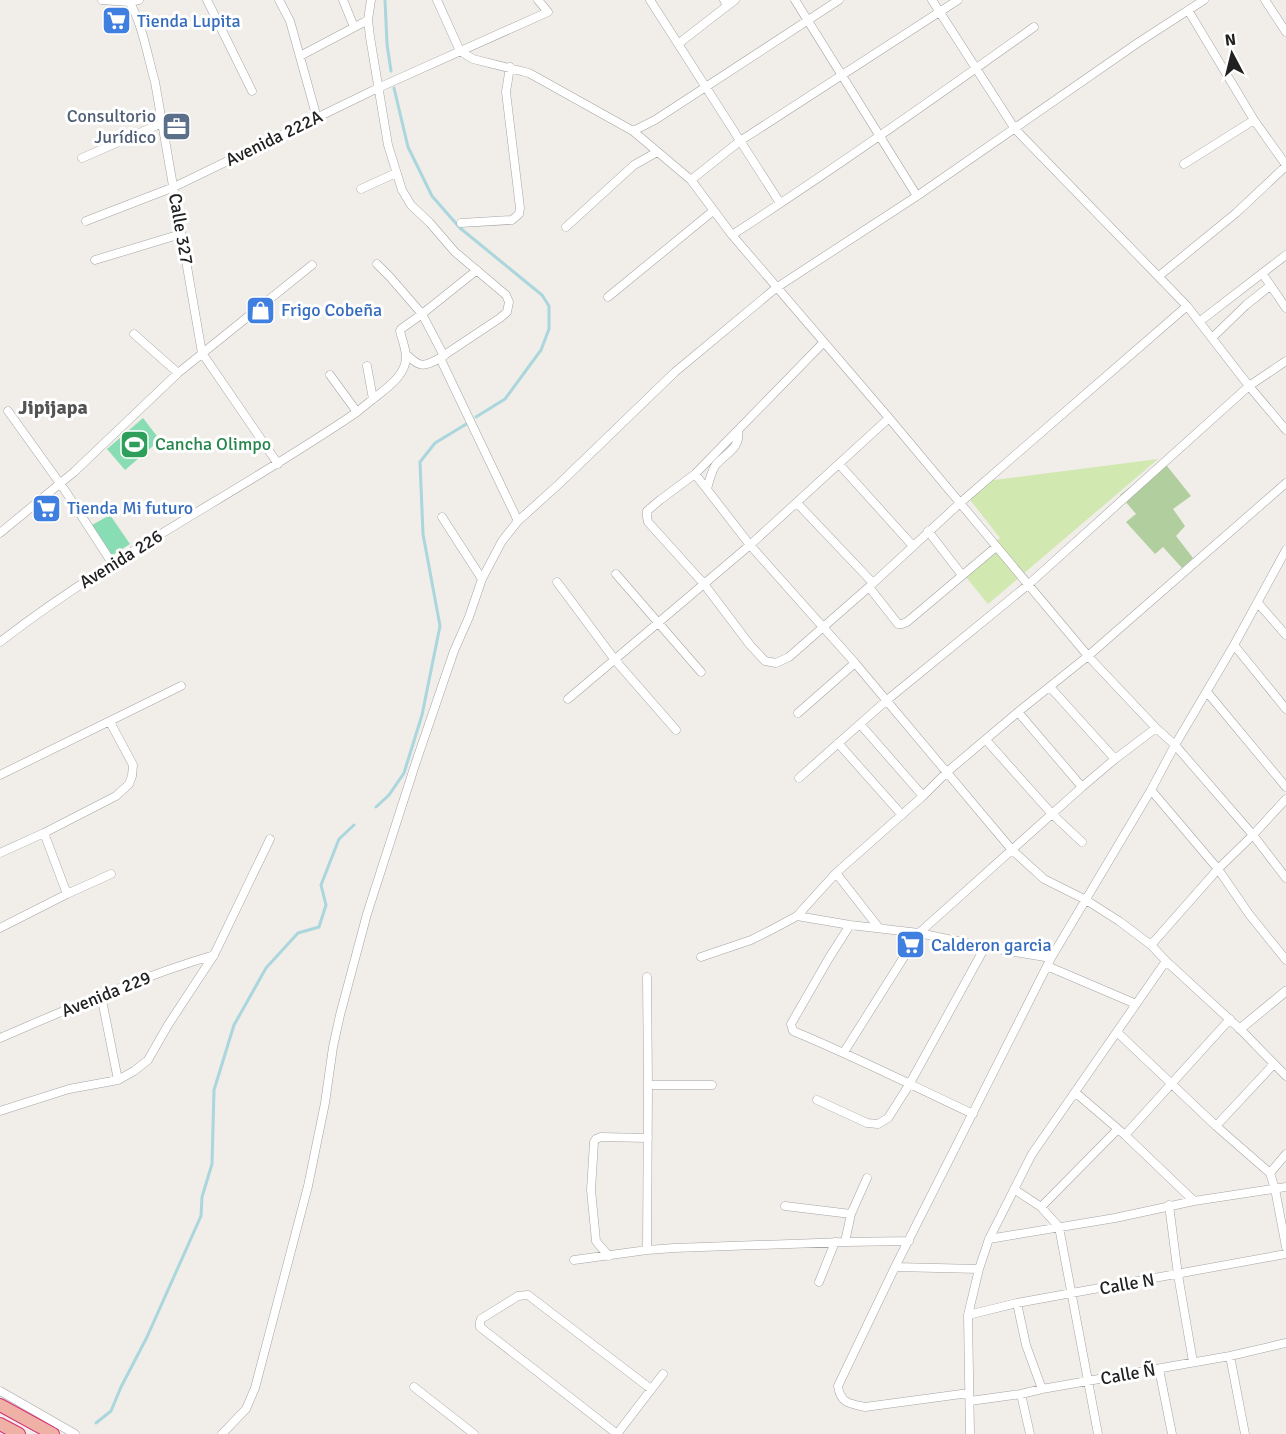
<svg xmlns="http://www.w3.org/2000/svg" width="1286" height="1434" font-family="Signika,sans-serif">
<rect width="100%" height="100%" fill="#f1ede8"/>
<!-- grass -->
<path fill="#d1e8b0" d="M1158 459 988 604 961 571 1000 538 967 496 986 481Z"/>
<!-- forest -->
<path fill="#b1ce9e" d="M1163 461 1191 496 1173 509 1185 526 1176 536 1193 558 1182 568 1163 547 1155 554 1126 522 1136 514 1120 495Z"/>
<!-- pitch -->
<path fill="#89ddb4" d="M143 418 160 440 125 470 107 449Z
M110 515 130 544 111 556 92 525Z"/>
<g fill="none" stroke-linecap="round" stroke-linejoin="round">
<!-- stream -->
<path stroke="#aad6dd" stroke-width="3" d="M385 0 387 44 391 71
M394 88 408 147 432 196 460 228 542 295 549 306V329L541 350 505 399 476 417
M376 807 389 795 404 773 422 715 440 626 423 534 420 462 435 443 468 423
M96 1423 111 1411 121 1387 147 1337 201 1216 202 1197 212 1164 214 1090 234 1025 266 968 298 933 319 927 326 905 321 885 339 839 354 825"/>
<defs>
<path id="minor" d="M102 0 129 2C141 18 149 62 155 82L202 353 278 464
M207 0 252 91
M279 0 290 21 317 118
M343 0 354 27
M371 0 368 20 370 37 388 145 402 190 411 205 430 223 455 252 506 295 509 302 507 312 500 318 440 358 518 521
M437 0 460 51 473 59 529 73 633 131 691 180 732 235 889 418 1088 656 1156 728 1175 745 1253 835 1286 878
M650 0 780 203
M724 0 727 6 735 0
M795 0 917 196
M932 0 1015 129 1187 306 1249 386 1286 430
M1265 0 1286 32
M129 2 139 0
M1188 10 1254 120 1286 165
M678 44 727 6
M300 56 368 20
M633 131 655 120 839 0
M82 158 162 123
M1184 164 1254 120
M691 180 740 141 958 0
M361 189 396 173
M86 221 174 187 378 88 548 12 538 0
M461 223 512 220 519 214 520 208 506 92 510 67
M566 227 634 165 657 152
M732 235C834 169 935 98 1034 27
M95 260 181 234
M377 264 390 277 422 314 444 356
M1262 273 1286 308
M1159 276 1236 213 1286 166
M608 297 713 211
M1199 322 1286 255
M134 334 178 373
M1212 338 1246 305 1270 286
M824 342 695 474 660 500 647 511V517L648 522 704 584 750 645 765 661 776 663 789 657 869 587 960 503 1187 306
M406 354C419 367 423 368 440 358
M373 399C387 388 407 375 406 355 405 347 402 339 400 331L401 329 422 314 477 270
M8 411 64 489 112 563
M357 412 373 399 367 366
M839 464 913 546
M695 474 750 545 855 663 1012 850 1044 879 1086 900 1119 921 1151 945 1166 961 1240 1029 1286 1076
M707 489C709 481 711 473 715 466 724 454 741 449 738 431
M797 503 873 583
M442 517 482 579
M928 531 962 575
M0 533 74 472 178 373 312 265
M616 574 701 672
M557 582 615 660 676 730
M869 587 898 624H902L907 622 996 547
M1258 603 1286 635
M0 642C112 555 240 492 357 412L330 375
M1234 645 1286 709
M1050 687 1115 759
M1207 692 1286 787
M568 699 750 545 889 418
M1018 712 1082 787
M798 713 855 663
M860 724 923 796
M986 740 1052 814 1082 842
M838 743 902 815
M0 775 181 686
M799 778 887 700 1029 584 1249 386 1286 361
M1151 790 1218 869 1249 914 1286 960
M44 833 67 894
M0 853 44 833 116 796 129 784 132 776 133 765 110 722
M836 873 879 928
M797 916 850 925 919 933 985 947 1051 958
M850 925 829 958 791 1024 793 1031C854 1056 913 1086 973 1114
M0 928 67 894 111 874
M1151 945 1218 869 1253 835 1286 799
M701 957 751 940 773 929 797 916 836 873 923 796 947 772 1018 712 1088 656 1286 483
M1047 966 1136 1004
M647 977 648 1085
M101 995 118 1080
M1117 1032 1216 1126 1270 1173 1275 1189 1286 1247
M0 1038C70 1008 140 977 214 955
M844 1052 919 933 1082 787 1115 759 1156 728
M1076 1093 1125 1135 1194 1201
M817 1100 867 1123 878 1124 888 1118 909 1085 985 947
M0 1111 69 1089 118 1080 134 1071 148 1060 168 1025 214 955 270 839
M1216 1126 1273 1065
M1125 1135 1230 1019
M1270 1173 1286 1154
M1014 1189 1041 1207 1059 1227 1098 1434
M1169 1205 1178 1275 1193 1362
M785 1206 851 1214
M1041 1207 1118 1129
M989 1239 1115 1218 1194 1201 1286 1187
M845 1242 851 1214 867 1178
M647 1250 648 1085H712
M609 1256 600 1246 596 1241 591 1190 594 1142 596 1139 601 1137 648 1138
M574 1260 647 1250 674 1248 845 1242 909 1241
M895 1267 979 1269
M819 1282 835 1242
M1017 1303 1026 1345 1042 1389
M968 1315 1017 1303 1286 1254
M1230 1356 1245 1434
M1159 1369 1172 1434
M414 1387 474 1434
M0 1391 75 1434
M969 1393 865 1407C850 1404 840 1403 838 1386L895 1267 1051 958 1151 790 1175 745 1234 645 1286 550
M1021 1394 1030 1434
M970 1401 1021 1394 1042 1389 1230 1356 1286 1343
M222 1434 246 1409 255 1388 308 1186 325 1103 333 1047 340 1015 367 914 415 765 454 651 469 617 482 579 502 541 518 521 559 484 675 372 776 288 917 196 1139 42 1204 0
M617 1434 480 1327V1322L481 1319 518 1296 528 1295 651 1389
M617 1434 663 1374
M970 1434 968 1315 979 1269 989 1239 1032 1154 1166 961"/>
<path id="tertiary" d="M1240 1029 1286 991"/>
<path id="trunk" d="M0 1405 53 1434
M0 1424 19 1434"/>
</defs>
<!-- minor casing -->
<use href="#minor" stroke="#a5a5a5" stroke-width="9"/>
<!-- tertiary casing -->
<use href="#tertiary" stroke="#a5a5a5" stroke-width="10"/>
<!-- trunk casing -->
<use href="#trunk" stroke="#d62e77" stroke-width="14"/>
<!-- minor -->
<use href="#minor" stroke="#fff" stroke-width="8"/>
<!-- tertiary -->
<use href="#tertiary" stroke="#fff" stroke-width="9"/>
<!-- trunk -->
<use href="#trunk" stroke="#efb0a6" stroke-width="12"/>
</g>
<!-- icons -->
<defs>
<symbol id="supermarket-square" viewBox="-11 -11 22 22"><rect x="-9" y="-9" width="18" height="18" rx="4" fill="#3f7fe0" stroke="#fff"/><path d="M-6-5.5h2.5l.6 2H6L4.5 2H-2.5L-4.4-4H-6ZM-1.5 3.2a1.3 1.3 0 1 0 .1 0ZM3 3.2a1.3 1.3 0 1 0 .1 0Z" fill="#fff"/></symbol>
<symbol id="office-square" viewBox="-11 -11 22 22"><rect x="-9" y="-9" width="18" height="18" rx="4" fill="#5c6f8a" stroke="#fff"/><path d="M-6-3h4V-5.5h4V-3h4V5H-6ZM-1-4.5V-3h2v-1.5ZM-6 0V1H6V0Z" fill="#fff"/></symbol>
<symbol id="shop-square" viewBox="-11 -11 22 22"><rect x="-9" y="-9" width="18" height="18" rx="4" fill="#3f7fe0" stroke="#fff"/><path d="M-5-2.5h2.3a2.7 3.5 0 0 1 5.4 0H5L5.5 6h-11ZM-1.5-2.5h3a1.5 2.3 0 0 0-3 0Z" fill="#fff"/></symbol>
<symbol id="stadium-square" viewBox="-11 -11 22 22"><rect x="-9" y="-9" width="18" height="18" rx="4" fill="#2e9e5b" stroke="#fff"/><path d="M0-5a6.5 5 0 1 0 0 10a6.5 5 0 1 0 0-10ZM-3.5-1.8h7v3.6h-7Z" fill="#fff"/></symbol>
</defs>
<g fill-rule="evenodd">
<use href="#supermarket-square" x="100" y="4" width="33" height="33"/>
<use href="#office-square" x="160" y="110" width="33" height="33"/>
<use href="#shop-square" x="244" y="294" width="33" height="33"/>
<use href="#stadium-square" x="118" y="428" width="33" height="33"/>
<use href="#supermarket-square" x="30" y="492" width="33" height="33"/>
<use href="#supermarket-square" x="894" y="928" width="33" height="33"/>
</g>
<g text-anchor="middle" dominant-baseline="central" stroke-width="6" stroke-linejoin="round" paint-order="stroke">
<!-- shop labels -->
<g font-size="18" fill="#366cbe" stroke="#fff" text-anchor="start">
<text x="137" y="21">Tienda Lupita</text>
<text x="281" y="310">Frigo Cobeña</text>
<text x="67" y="508">Tienda Mi futuro</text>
<text x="931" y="945">Calderon garcia</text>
</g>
<!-- service labels -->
<g font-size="18" fill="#4e5e75" stroke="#fff" text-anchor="end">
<text x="156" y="116">Consultorio<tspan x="156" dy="21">Jurídico</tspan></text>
</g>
<!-- street labels -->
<g font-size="18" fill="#212121" stroke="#fff">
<text transform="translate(274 138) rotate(-26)">Avenida 222A</text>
<text transform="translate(181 229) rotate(80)">Calle 327</text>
<text transform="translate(121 559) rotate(-32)">Avenida 226</text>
<text transform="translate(106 994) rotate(-22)">Avenida 229</text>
<text transform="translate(1127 1284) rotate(-10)">Calle N</text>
<text transform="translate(1128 1374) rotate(-10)">Calle Ñ</text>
</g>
<!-- leisure labels -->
<g font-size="18" fill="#27864d" stroke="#fff" text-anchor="start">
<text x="155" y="444">Cancha Olimpo</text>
</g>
<!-- neighbourhood labels -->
<g font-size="20" font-weight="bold" fill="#545454" stroke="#fff">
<text x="53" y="407">Jipijapa</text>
</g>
</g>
<!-- north arrow -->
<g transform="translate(1232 54) rotate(353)" stroke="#ffffff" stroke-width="4.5" paint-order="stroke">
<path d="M0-4.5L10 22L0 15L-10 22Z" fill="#212121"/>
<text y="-9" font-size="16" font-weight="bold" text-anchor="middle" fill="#212121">N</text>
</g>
</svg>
